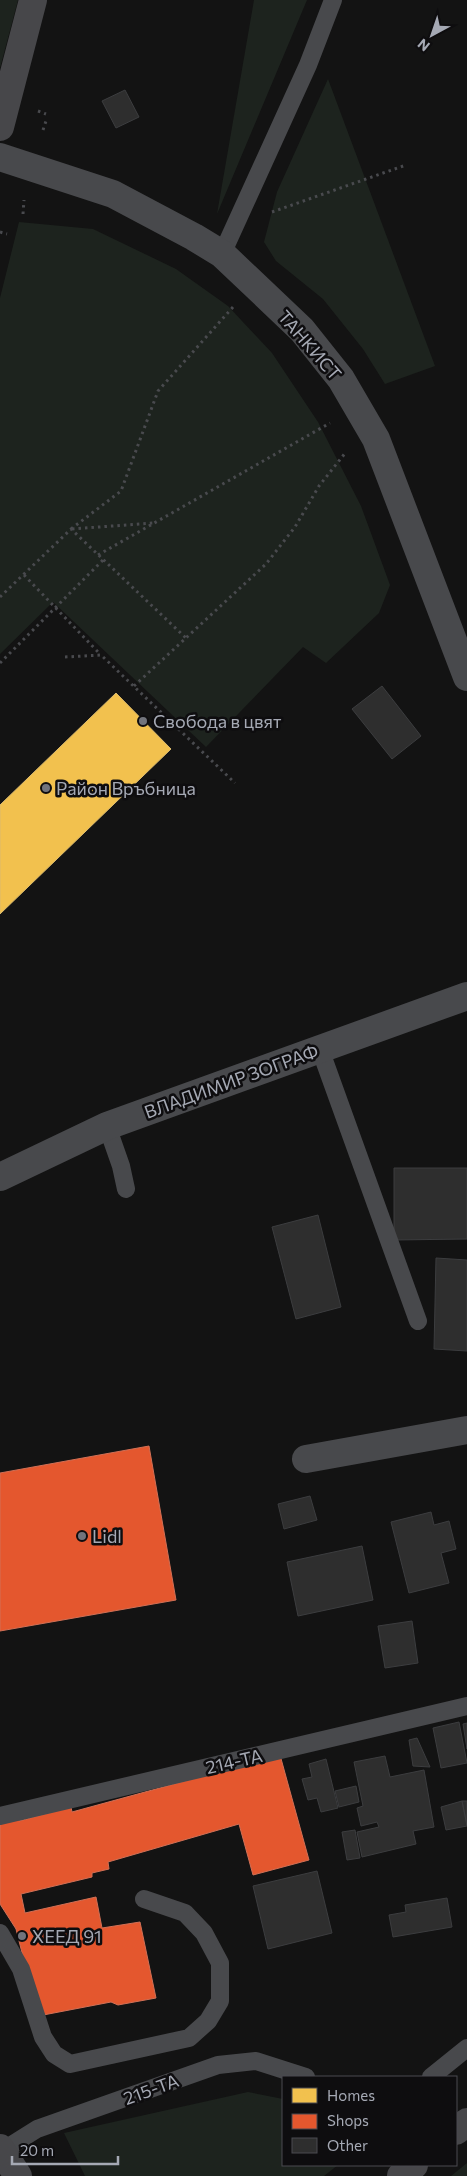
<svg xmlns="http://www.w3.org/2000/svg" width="467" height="2176" font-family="Commissioner,sans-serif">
<rect width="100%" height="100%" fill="#131313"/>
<!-- green -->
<path fill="#1d231e" d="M0 0H18L0 68Z
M254 0H307L217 214Z
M328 79 435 366 385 384 363 349 323 299 276 261 264 242 277 192Z
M19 222 93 229 176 269 228 306 272 353 318 422 361 506 390 585 379 613 326 663 303 647 206 747 53 602 0 654V298Z
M248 2092 283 2099V2165H338L324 2176H85L64 2133Z
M467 2163V2176H451Z"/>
<!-- homes -->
<path fill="#f2c14e" stroke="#dbba6d" d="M116 693 171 749 0 914V805Z"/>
<!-- shops -->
<path fill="#e4572e" stroke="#d17056" d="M149 1446 176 1600 0 1631V1473Z
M280 1755 309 1860 253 1875 239 1824 108 1862 109 1869 92 1873V1877L21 1894 25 1913 96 1897 102 1928 140 1922 156 1998 118 2005 111 2002 38 2016 16 1929 0 1904V1820L18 1815 19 1821 71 1807 72 1812Z"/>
<!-- building -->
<path fill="#2e2e2e" stroke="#3c3d3f" d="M125 90 139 117 116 128 102 101Z
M382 686 421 736 392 759 352 709Z
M394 1168H467V1239L394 1240Z
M318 1215 341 1307 296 1319 272 1227Z
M436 1258 467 1260V1351L434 1349Z
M310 1496 317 1520 284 1529 278 1504Z
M431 1512 434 1525 449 1521 456 1549 441 1553 449 1583 409 1593 391 1522Z
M362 1546 373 1600 298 1616 287 1562Z
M412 1621 418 1663 385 1668 378 1626Z
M459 1722 467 1763 441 1768 433 1728Z
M467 1723V1749L463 1724Z
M417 1738 430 1767 413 1766 409 1740Z
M385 1756 390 1777 424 1770 434 1827 413 1831 416 1844 362 1857 357 1832 379 1827 377 1822 361 1826 357 1808 363 1806 354 1762Z
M326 1759 338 1808 321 1812 317 1798 308 1800 302 1779 312 1777 309 1764Z
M356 1786 359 1802 339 1807 335 1791Z
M462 1801H467V1825Z
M462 1801 467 1826 446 1830 441 1807Z
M355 1830 360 1858 347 1860 342 1832Z
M317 1871 332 1933 268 1949 253 1886Z
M447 1898 452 1927 393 1937 389 1915 406 1912 405 1905Z"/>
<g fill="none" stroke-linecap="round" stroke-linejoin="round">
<!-- path -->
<path stroke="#494a4e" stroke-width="3" stroke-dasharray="2.5 4" stroke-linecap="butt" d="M38 111 46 114
M43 130 47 118
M272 212 406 165
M23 214 24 200
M0 232 7 234
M71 529 121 491 158 391 233 307
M72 529 153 523
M98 555 330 423
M24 575 100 654
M0 597 71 529 187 639
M65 657 101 655 235 783
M0 663 103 560
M134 686 266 564 295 527 319 486 346 452"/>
<!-- lane -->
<path stroke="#48494c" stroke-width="18" d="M222 254 308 65 333 0
M320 1049 418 1321
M107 1126 121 1166 126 1189
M0 1816 467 1706
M0 1933 21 1969 43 2037 54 2054 70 2064 189 2038 208 2021 220 2001V1963L204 1933 185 1913 144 1899
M431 2077 467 2048
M2 2151 37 2129 218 2065 256 2061 306 2077"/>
<!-- street -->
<path stroke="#48494c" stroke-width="28" d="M0 157 113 194 194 237 222 254 302 330 341 379 376 439 467 677
M0 1177 107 1126 467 996
M306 1459 467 1430"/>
<!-- secondary -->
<path stroke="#47474a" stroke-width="28" d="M0 127 33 0
M456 2131 467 2122
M0 2148 18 2176
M401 2176 414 2165"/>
</g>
<!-- markers -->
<g fill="#72747c" stroke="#0e0d0f" stroke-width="2">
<circle cx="143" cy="721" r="5"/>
<circle cx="46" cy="788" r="5"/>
<circle cx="82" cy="1536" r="5"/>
<circle cx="22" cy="1936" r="5"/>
</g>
<g text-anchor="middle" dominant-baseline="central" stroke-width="5" stroke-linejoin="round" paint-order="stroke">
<!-- street labels -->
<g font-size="18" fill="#a5a9b4" stroke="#0e0d0f">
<text transform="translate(310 345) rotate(49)">ТАНКИСТ</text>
<text transform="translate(231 1081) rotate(-20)">ВЛАДИМИР ЗОГРАФ</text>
<text transform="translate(234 1761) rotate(-13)">214-ТА</text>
<text transform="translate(151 2089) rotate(-20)">215-ТА</text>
</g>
<!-- poi labels -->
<g font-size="18" fill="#a5a9b4" stroke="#0e0d0f" text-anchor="start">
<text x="153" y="721">Свобода в цвят</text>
<text x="56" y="788">Район Връбница</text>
<text x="92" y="1536">Lidl</text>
<text x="32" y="1936">ХЕЕД 91</text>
</g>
</g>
<!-- legend -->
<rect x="282" y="2076" width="175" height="90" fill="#0e0d0f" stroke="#4a4b51"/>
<rect x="292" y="2088" width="25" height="15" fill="#f2c14e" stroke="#4a4b51"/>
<text x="327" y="2101" font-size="15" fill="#a5a9b4">Homes</text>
<rect x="292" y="2114" width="25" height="15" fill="#e4572e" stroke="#4a4b51"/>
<text x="327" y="2126" font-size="15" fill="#a5a9b4">Shops</text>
<rect x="292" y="2138" width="25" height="15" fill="#2e2e2e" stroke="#4a4b51"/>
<text x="327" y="2151" font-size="15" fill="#a5a9b4">Other</text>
<!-- north arrow -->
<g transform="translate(432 35) rotate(220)" stroke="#0e0d0f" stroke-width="4" paint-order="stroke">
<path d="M0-4L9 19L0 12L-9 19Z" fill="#a5a9b4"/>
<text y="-8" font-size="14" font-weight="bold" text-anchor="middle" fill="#a5a9b4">N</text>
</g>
<!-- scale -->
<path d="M12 2156v8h106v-8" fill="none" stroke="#a5a9b4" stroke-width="2.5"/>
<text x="20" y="2156" font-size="15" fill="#a5a9b4" stroke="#0e0d0f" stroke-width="4" paint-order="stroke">20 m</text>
</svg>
